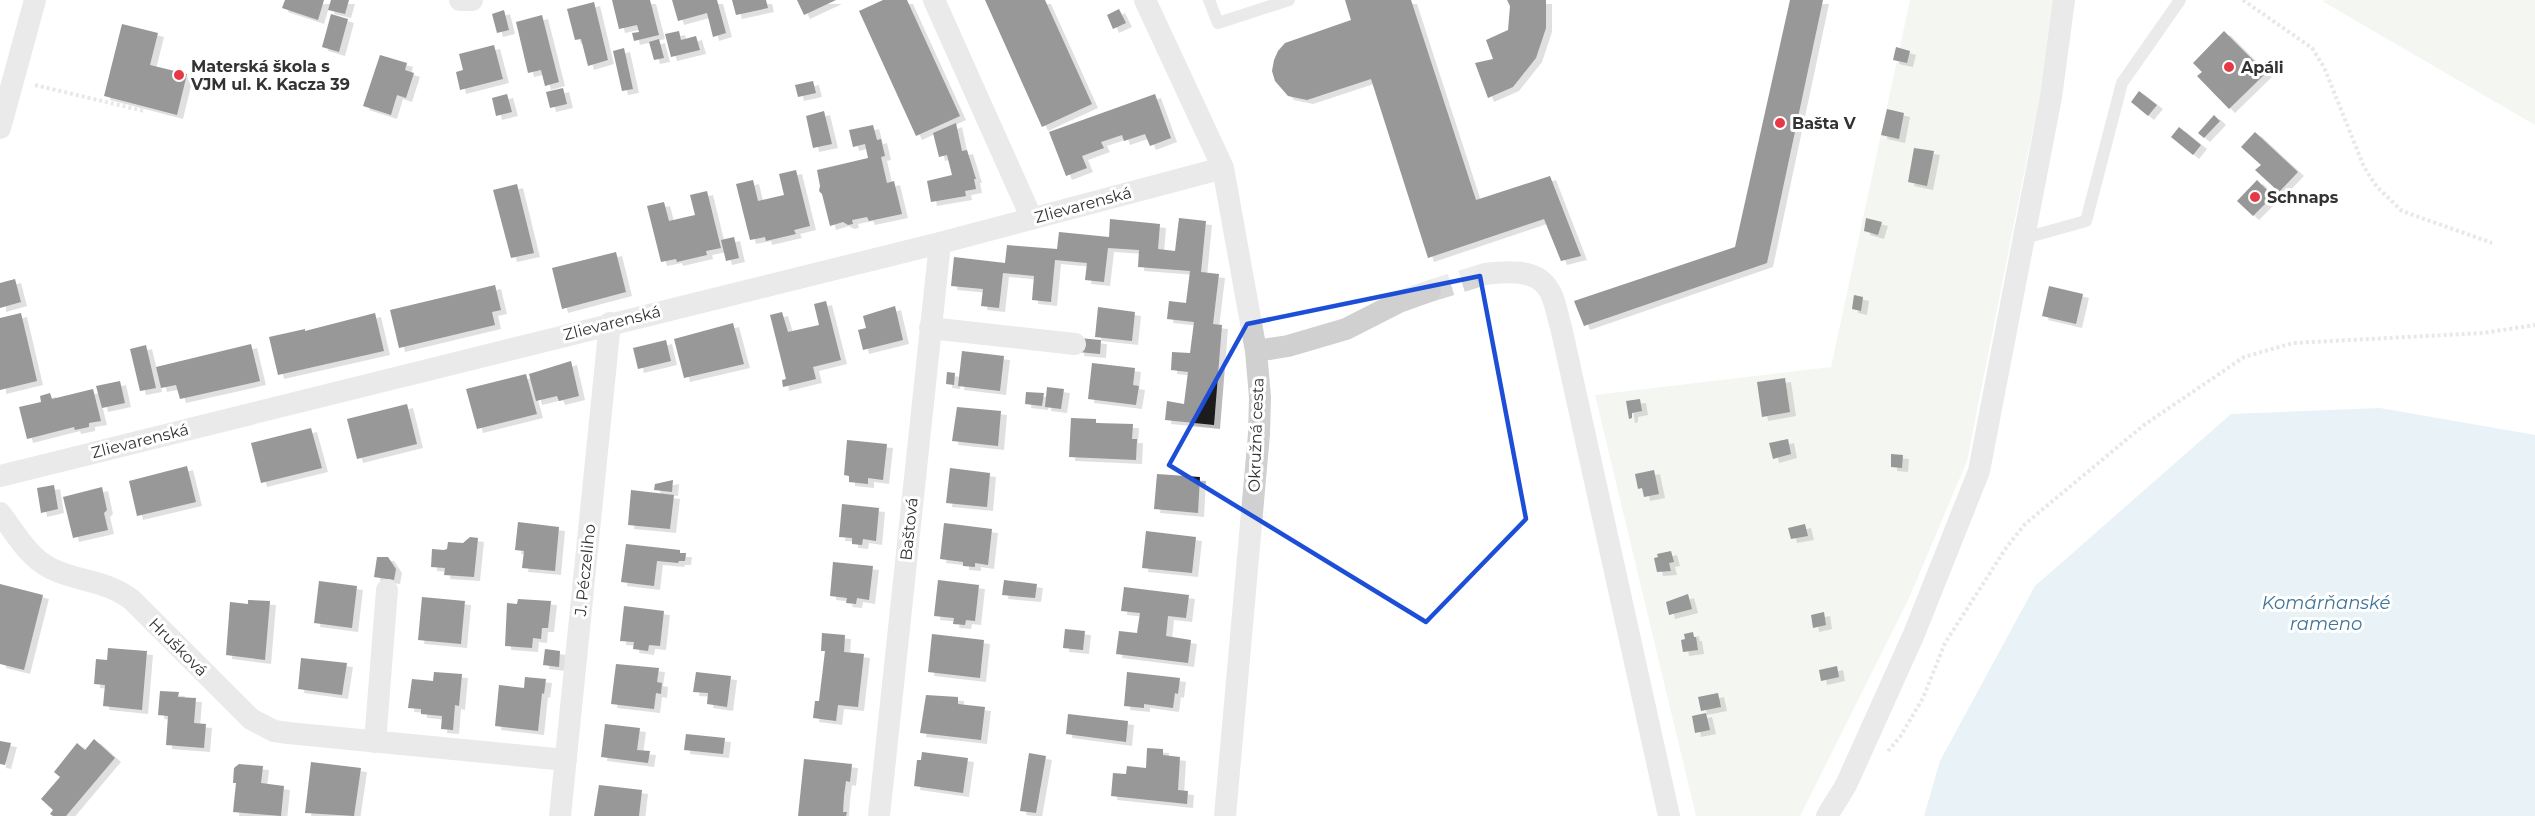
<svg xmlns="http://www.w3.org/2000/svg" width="2535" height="816" font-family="Montserrat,sans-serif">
<defs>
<filter id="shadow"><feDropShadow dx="6" dy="4" stdDeviation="0" flood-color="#0004"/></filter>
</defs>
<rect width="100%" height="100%" fill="#fff"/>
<!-- green -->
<path fill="#e6ecdf" d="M1910 0H2057L2055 29 2029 148 1967 461 1910 596 1800 816H1696L1595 395 1831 367Z
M2328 0H2535V125L2322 1Z"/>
<!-- water -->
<path fill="#cfe2ee" d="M2380 408 2535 435V816H1924L1940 761 2035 586 2231 414Z"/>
<!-- building -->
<path fill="#1a1a1a" filter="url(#shadow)" d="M285 0H324L318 20 282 8Z
M331 0H349L345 14 328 10Z
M612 0H650L659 35 634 41 632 33 639 32 637 25 619 29Z
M672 0H717L726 33 713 37 707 13 678 21Z
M732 0H766L768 8 736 15Z
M797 0H836L804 15Z
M907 0 960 116 916 136 859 11 883 0Z
M985 0H1045L1092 104 1042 127Z
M1345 0H1411L1476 200 1550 176 1581 256 1561 261 1544 219 1428 258 1371 79 1307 100 1288 96 1275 81 1272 71 1274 60 1278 51 1285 43 1351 20Z
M1507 0H1546V28L1536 58 1513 87 1488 98 1475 63 1493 59 1486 40 1508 30 1510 6Z
M1790 0H1823L1767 263 1584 326 1574 301 1735 247Z
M594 2 608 60 588 66 581 39 575 40 567 9Z
M1119 9 1126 23 1113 29 1107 15Z
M504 10 509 30 497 33 492 14Z
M331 14 348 19 339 52 322 47Z
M542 15 559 82 545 86 541 70 528 73 516 22Z
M122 24 158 33 150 65 187 74 177 115 104 96Z
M679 31 681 40 696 36 700 50 671 57 665 34Z
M2224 31 2266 73 2229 109 2197 76 2202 72 2193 63Z
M659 39 664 58 654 60 649 42Z
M494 45 503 79 460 90 456 72 463 70 459 54Z
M1896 47 1910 51 1907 63 1893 60Z
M624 48 633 89 622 91 613 51Z
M380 55 407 63 405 70 414 73 406 98 397 95 391 115 363 106Z
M813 81 816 93 798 97 795 85Z
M563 88 567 104 550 108 546 92Z
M2139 91 2157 105 2148 116 2131 102Z
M507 94 512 112 496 116 492 98Z
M1155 94 1171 138 1150 146 1145 134 1124 141 1122 135 1101 142 1104 148 1082 156 1087 168 1066 176 1049 132Z
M1887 109 1904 113 1899 139 1881 135Z
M824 111 832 144 813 148 806 116Z
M2214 115 2220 121 2204 138 2198 133Z
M956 123 962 151 967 150 976 179H974L976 189 965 191 966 196 931 202 927 181 952 175 947 155 939 157 933 133Z
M873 125 877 140 881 139 885 156 881 157 887 183 894 181 902 214 869 221 867 217 852 220 853 224 848 225 843 222 830 226 822 194 819 191 820 186 817 170 868 158 865 144 853 147 849 130Z
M2179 127 2201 145 2193 155 2171 137Z
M2255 132 2298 172 2279 192 2255 170 2261 165 2241 147Z
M1914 148 1934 151 1927 186 1908 182Z
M796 170 810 226 794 230 796 234 766 241 765 237 750 240 736 184 753 180 758 201 784 195 779 174Z
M2257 180 2273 196 2253 216 2237 201Z
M517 184 534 253 511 258 493 190Z
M707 191 721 248 706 251 707 255 677 262 676 259 661 262 647 206 664 202 669 221 695 215 690 195Z
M1179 218 1206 221 1201 272 1219 274 1213 324 1222 325 1214 425 1165 420 1167 401 1184 404 1188 372 1171 370 1172 352 1190 353 1194 322 1167 319 1169 301 1186 303 1190 271 1138 267 1139 250 1108 248 1104 282 1085 280 1087 263 1055 260 1051 302 1032 300 1034 276 1003 273 999 308 981 306 983 289 951 286 954 257 1005 263 1007 245 1057 249 1059 232 1109 237 1110 219 1160 224 1158 249 1175 251Z
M1866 218 1882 222 1878 235 1864 231Z
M734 237 739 258 726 261 721 240Z
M616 252 626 292 562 309 552 268Z
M15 279 21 302 0 308V283Z
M495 285 501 310 492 312 495 325 399 348 390 310Z
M2049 286 2083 294 2076 324 2042 316Z
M1854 295 1863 297 1861 311 1852 309Z
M826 301 841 360 813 367 816 379 783 387 782 380 786 379 770 315 782 312 788 332 819 325 814 304Z
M895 306 903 340 863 350 858 330 866 328 863 316Z
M1098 307 1135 312 1132 341 1095 337Z
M21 313 37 381 0 390V318Z
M375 313 384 351 278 375 269 337 305 329V331Z
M733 323 744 364 684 378 674 339Z
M1079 338 1101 340 1100 354 1078 352Z
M666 340 671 361 638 369 633 348Z
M251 344 260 381 180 399 176 385 161 388 156 367Z
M146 345 156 388 140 391 130 349Z
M962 351 1004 356 1000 391 958 386Z
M571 361 579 396 559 401 557 396 536 401 529 374Z
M1092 363 1135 368 1133 385 1139 386 1136 405 1088 399Z
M947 372 955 373 954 385 946 384Z
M526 374 537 414 477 429 466 389Z
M1785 378 1790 412 1762 417 1757 382Z
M120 381 125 403 102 408 96 386Z
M1047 387 1064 389 1061 409 1045 407Z
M93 389 101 421 89 423V427L75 430 74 427 27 439 19 407 41 402 40 396 50 393 52 399Z
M1026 392 1044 393 1042 406 1025 404Z
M1640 399 1642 411 1632 413V418L1629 419 1626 401Z
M407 404 417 444 357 459 347 419Z
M957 407 1001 411 998 446 952 441Z
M1071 418 1096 419V423L1133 424 1132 439H1137L1136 460 1069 457Z
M311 428 322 468 261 483 251 443Z
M1788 439 1791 454 1773 459 1769 443Z
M847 440 887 444 883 480 868 478V484L849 482V476L844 475Z
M1891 454 1903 455 1902 468 1891 467Z
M187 466 196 502 137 516 129 481Z
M950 468 990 473 987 507 946 503Z
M1654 470 1659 494 1644 497 1642 488 1638 489 1635 474Z
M1157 474 1200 477 1198 513 1154 509Z
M673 480 672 492 654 490 655 484Z
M54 485 58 509 41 513 37 488Z
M102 487 107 510 104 513 108 530 73 538 63 497Z
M631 490 674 495 670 529 628 525Z
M842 504 879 508 876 541 863 539 862 545 852 544V538L839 537Z
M518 522 559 527 555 571 522 568 524 551 515 550Z
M944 523 992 529 988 565 975 563V567L963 566V562L940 559Z
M1805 524 1808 536 1791 539 1788 528Z
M1146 531 1196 537 1192 573 1142 568Z
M470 537 478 538 474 577 444 575 445 568 431 567 432 549 444 550 447 549 448 542 463 543Z
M626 544 680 550V553H686L685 561H679L678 563 657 561 654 586 621 582Z
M1671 551 1674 562 1669 563 1671 571 1657 572 1654 558 1658 557 1657 554Z
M377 557H388L396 569 394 580 374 577Z
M833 562 873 566 869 600 857 598 856 604 846 603 847 598 830 596Z
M938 580 979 585 975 621 966 620 965 625 953 624 954 618 934 616Z
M1004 580 1037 584 1035 598 1002 595Z
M319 581 357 586 352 628 314 623Z
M0 584 43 595 24 670 0 664Z
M1124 587 1189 595 1186 618 1168 616 1166 636 1191 640 1188 663 1116 654 1119 631 1137 633 1140 613 1121 611Z
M1688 594 1692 609 1669 615 1666 602Z
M422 597 465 601 461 644 418 640Z
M518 599 551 601 548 628H542L541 639 533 638 532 648 505 646 507 603 517 604Z
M248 600 270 601 265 660 226 655 230 602 248 604Z
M624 606 664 611 660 646 649 645 648 651 633 649 634 642 620 641Z
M1824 612 1826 625 1813 628 1811 615Z
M1065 629 1085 631 1083 650 1063 648Z
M1693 632 1694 637H1696L1698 650 1683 652 1681 640 1685 639 1684 634Z
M822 633 845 635 844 652 864 654 858 707 838 705 836 721 813 718 815 701H819L825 651H821Z
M932 634 984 640 980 678 928 672Z
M108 648 147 651 142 710 103 706 105 685 94 684 96 659 107 660Z
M545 649 560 651 559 667 543 665Z
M301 658 347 663 342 695 298 689Z
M616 664 659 668 657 682 662 683 661 694 656 693 654 709 611 704Z
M1837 666 1839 677 1821 681 1819 670Z
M434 672 462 674 459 706 455 705 453 730 441 729 442 716 421 714V709L408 708 412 679 433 681Z
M696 672 731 676 727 707 707 704 708 693 693 692Z
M1127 672 1180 678 1178 694 1175 693 1173 708 1144 704V708L1124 706Z
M525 677 546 679 544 694 542 693 538 731 495 726 499 685 524 688Z
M160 691 179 692 178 697 196 698 194 723 206 724 204 748 166 745 168 716 158 715Z
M1718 693 1721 707 1701 711 1698 697Z
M926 695 958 697V704L985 707 981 740 920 733Z
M1706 713 1710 730 1695 733 1692 716Z
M1068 714 1128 721 1126 742 1066 734Z
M605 724 640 728 637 750 650 751 648 763 601 757Z
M686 734 725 738 723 754 684 750Z
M94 739 115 758 66 816H53L50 814 53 810 41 799 60 777 54 772 77 743 85 750Z
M0 741 11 743 5 765 0 764Z
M1147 748 1163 749V755L1180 757 1178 790 1188 791 1187 804 1111 796 1113 773 1126 774 1127 766 1146 768Z
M922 752 968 758 963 793 914 786 917 760H921Z
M1029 753 1046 756 1036 813 1020 811Z
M804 759 852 764 850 782 846 781 844 796 843 812H847L846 816H798Z
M311 762 361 768 354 816 305 813Z
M239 764 263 766 261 783 284 786 281 816 233 812 236 783H233L234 768Z
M599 785 642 790 639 816H594Z"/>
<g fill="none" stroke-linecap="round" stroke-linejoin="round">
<!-- minor-tunnel -->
<path stroke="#d6d6d6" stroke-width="22" stroke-dasharray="22 11" stroke-linecap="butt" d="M1430 291 1485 274"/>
<!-- path -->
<path stroke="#cdcdcd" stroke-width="4" stroke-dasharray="3 3" stroke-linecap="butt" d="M2243 0 2312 48 2324 67 2364 167 2377 187 2402 211 2492 243
M35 85 144 111
M1888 751 1900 737 1923 698 1945 643 2006 548 2025 524 2144 425 2244 357 2293 343 2483 333 2535 325"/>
<!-- service -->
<path stroke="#d0d0d0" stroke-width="12" d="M1209 0 1218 23 1289 0
M2025 238 2086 221 2122 83 2180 0"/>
<!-- minor -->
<path stroke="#d0d0d0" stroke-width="22" d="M460 0H472
M934 0 1032 219
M1145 0 1223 168 1256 351 1260 397 1259 434 1225 816
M0 128 35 0
M1485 274C1504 272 1534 268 1547 287 1555 297 1557 315 1561 327L1669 816
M930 328 1075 344
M1256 351 1288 346 1346 329 1399 302 1430 291
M0 476 940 243 1223 168
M0 513C14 531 28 557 50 568 77 582 107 580 132 600L251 719 274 731 288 733 566 760
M375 742 387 590
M560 816 610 323
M879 816 940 243
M1827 816 1846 785 1914 634 1979 471 2051 97 2064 0"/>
</g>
<!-- marked area -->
<path d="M0 0H2535V816H0ZM1480 276 1526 519 1426 622 1169 465 1247 324Z" fill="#fff" fill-opacity=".55" fill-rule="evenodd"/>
<path fill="none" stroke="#1d4ed8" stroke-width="4.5" stroke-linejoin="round" d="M1480 276 1526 519 1426 622 1169 465 1247 324Z"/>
<!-- markers -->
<g fill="#e63946" stroke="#fff" stroke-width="2">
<circle cx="2229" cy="67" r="6"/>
<circle cx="179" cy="75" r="6"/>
<circle cx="1780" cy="123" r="6"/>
<circle cx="2255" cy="197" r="6"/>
</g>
<g text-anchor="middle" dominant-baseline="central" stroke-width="6" stroke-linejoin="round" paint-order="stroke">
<!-- poi labels -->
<g font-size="16" font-weight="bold" fill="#333" stroke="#fff" text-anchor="start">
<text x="191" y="66">Materská škola s<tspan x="191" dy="18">VJM ul. K. Kacza 39</tspan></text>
<text x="2241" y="67">Apáli</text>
<text x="1792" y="123">Bašta V</text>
<text x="2267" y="197">Schnaps</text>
</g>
<!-- street labels -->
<g font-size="16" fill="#333" stroke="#fff">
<text transform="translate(1083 205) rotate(-15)">Zlievarenská</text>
<text transform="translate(612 323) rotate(-14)">Zlievarenská</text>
<text transform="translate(1256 435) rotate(-88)">Okružná cesta</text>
<text transform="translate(140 441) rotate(-14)">Zlievarenská</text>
<text transform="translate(909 529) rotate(-84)">Baštová</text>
<text transform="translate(585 570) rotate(-84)">J. Péczeliho</text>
<text transform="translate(178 647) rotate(45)">Hrušková</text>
</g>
<!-- water labels -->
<g font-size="18" font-style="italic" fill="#3f7597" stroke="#fff">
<text x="2326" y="603">Komárňanské<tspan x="2326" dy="21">rameno</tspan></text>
</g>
</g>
</svg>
